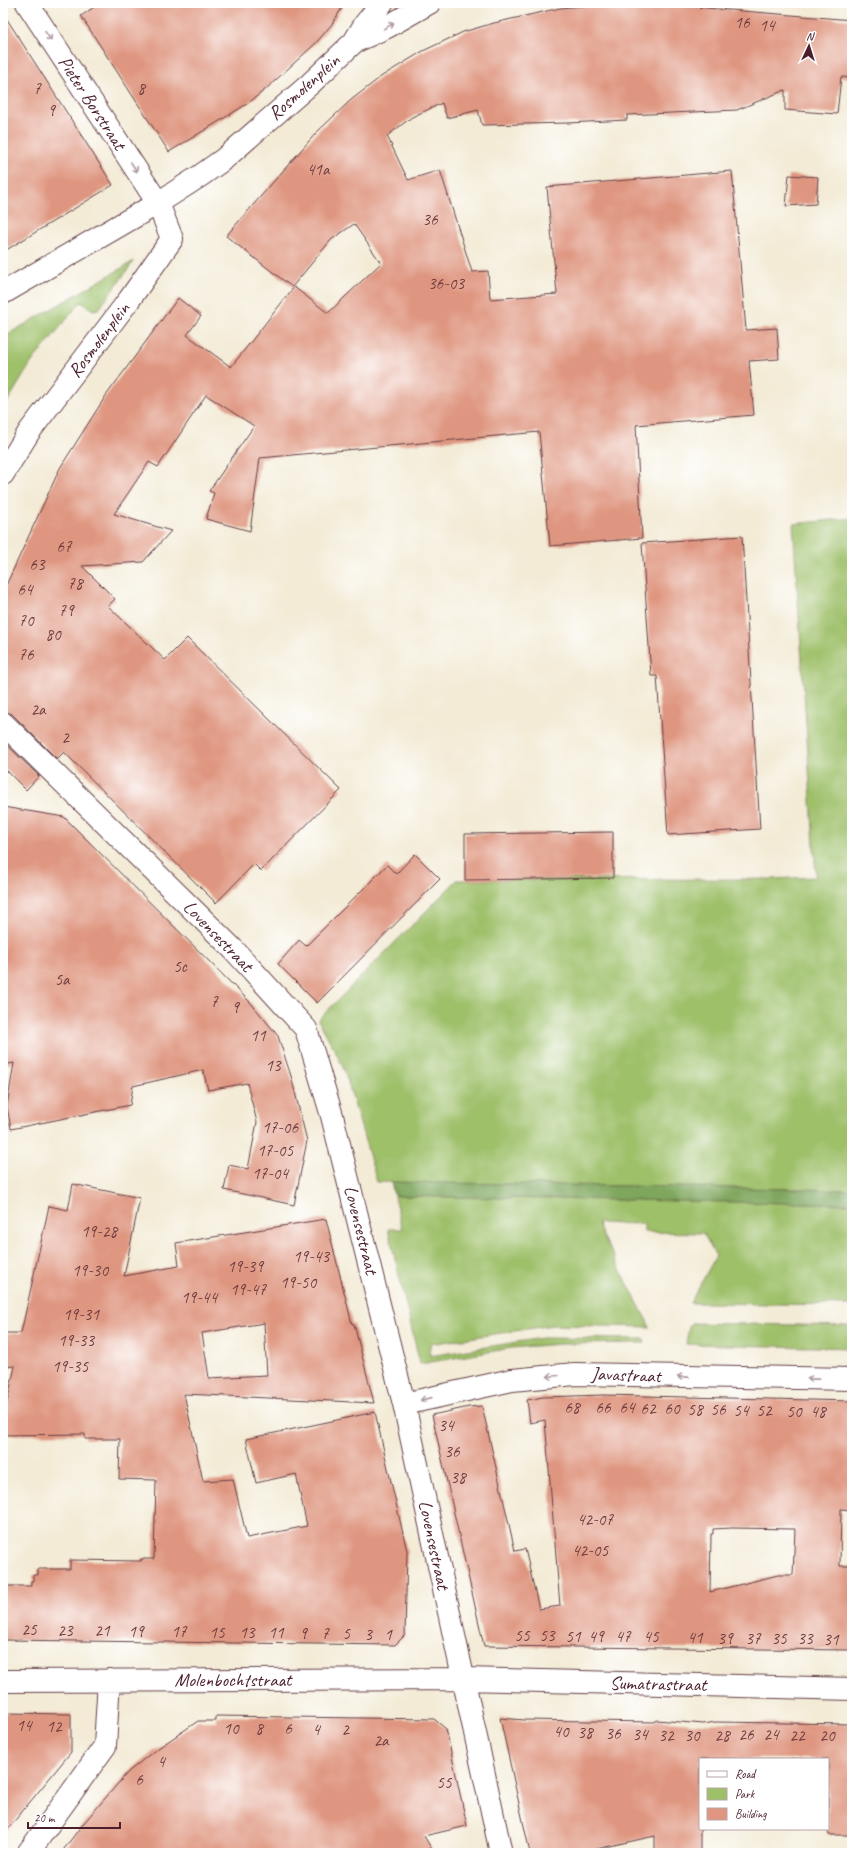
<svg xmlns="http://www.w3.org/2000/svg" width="855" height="1856" font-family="Caveat,sans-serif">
<rect width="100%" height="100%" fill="#fff"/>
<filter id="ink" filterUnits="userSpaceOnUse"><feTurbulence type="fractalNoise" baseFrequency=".025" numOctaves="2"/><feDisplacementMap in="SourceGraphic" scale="8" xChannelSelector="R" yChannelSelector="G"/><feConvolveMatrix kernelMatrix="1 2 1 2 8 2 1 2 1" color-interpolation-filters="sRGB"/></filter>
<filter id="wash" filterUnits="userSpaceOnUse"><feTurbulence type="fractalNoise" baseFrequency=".012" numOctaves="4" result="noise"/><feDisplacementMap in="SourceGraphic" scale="16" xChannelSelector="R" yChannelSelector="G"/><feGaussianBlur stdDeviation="0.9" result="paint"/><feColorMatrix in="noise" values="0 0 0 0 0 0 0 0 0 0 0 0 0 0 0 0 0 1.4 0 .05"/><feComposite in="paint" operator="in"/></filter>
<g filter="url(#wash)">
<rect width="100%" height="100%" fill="#f3ebd6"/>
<!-- green -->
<path fill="#9ec069" stroke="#74704a" d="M134 261 99 309 93 310 81 302 78 305 31 363 3 409V337Z
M852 518V1190L377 1182 345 1072 336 1052 318 1020 457 880 771 879 816 877 793 524Z
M394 1196 852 1204V1305L690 1303 716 1256 703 1233 644 1232V1224L598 1223 601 1232 650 1327 553 1325 430 1344V1356L542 1338 644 1339 645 1343 560 1344 511 1348 420 1364 388 1229H402Z
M691 1323 852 1326V1348L686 1344 689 1327Z"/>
<!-- forest -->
<path fill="#7ea65d" stroke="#646244" d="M391 1182 852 1190V1204L394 1196Z"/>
<g id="blocks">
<!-- building -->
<path fill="#df9680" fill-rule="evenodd" d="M100 3H345L332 24 316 43 266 89 247 104 169 152 81 16Z
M610 4 669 5 852 20V78L841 77 837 114 785 110V90L737 110 627 115V120L568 123 482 125 478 110 447 118 442 103 412 117 387 136 408 180 440 170 472 272 488 271 490 299 557 294 547 187 732 171 746 330 777 328 779 359 749 361 754 415 636 425 642 538 550 546 539 432 260 458 250 531 206 519 214 493 209 491 254 426 206 395 158 467 149 462 114 514 171 531 143 562 82 566 115 599 108 606 165 660 187 638 341 790 261 871 254 864 216 903 64 752 57 759 12 714 3 711V592L60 468 105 397 178 298 201 316 187 335 231 367 294 287 328 313 381 263 354 224 331 240 292 287 226 236 317 132 351 100 382 76 423 51 463 32 494 23 560 8Z
M3 13 113 185 3 252Z
M789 175 818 177 816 204 786 206Z
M742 536 760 829 668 835 657 676H651L642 543Z
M3 741 39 776 26 790 3 767Z
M3 807 64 817 251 1003 278 1036 291 1076 307 1141 294 1205 224 1190 229 1165 248 1169 257 1122 247 1083 208 1090 203 1070 133 1086 130 1105 11 1129 7 1106 14 1063 3 1065Z
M613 832V878L465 880V834Z
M415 854 440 879 317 1003 278 964 299 940 306 946 387 865 396 874Z
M73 1184 140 1198 124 1276 179 1266 176 1243 326 1219 352 1324H354L374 1403 184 1394 203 1481 233 1479 247 1538 307 1526 296 1474 256 1483 246 1439 375 1412 407 1551 405 1635 395 1645 3 1640V1586H31V1581H33V1575H38V1569H70V1560L141 1561V1559H154L156 1480 119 1479 120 1439H85V1434L3 1435V1420L15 1366 3 1367V1333H21L49 1206 68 1210ZM264 1323 267 1375 209 1378 202 1333Z
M603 1395 852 1401V1510L841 1509 840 1566H852V1650L484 1646 432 1415 469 1407 482 1406 515 1551 525 1549 539 1609 560 1606 545 1420 530 1423 527 1400 543 1397ZM732 1528 795 1529 793 1575H778L710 1592 711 1534H713V1529Z
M3 1713 71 1714V1752L3 1835Z
M216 1716 434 1719 446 1729 467 1826 424 1836 434 1853H61L82 1825 128 1772 154 1751 198 1721H216Z
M500 1718 525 1720 654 1722 657 1720 704 1724 715 1722 852 1724V1835H828V1759H700V1853H655V1836L578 1853H530Z"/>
</g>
</g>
<g filter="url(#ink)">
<use href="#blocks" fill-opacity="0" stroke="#633e45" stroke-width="1"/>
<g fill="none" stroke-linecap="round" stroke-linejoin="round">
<defs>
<path id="minor" d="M354 42 387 27 429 3
M3 293 158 203 200 176 224 159 310 84 354 42 365 24 382 3
M3 474 29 432 129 300 172 239 158 203 27 3
M3 723 233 949 306 1029 332 1116 404 1404 501 1853
M404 1404 512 1380 575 1374 852 1379
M3 1681 464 1679 852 1689
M28 1853 105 1746 109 1680"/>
</defs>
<!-- minor casing -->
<use href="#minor" stroke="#633e45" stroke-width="24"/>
<!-- minor -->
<use href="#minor" stroke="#fff" stroke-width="22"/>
</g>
<!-- one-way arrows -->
<defs><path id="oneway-shaft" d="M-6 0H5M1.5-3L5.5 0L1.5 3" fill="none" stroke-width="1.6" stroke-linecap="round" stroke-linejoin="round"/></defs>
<g stroke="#ae9aa0">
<use href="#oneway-shaft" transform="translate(389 26) rotate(-28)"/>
<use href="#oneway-shaft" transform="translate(48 36) rotate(57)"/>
<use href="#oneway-shaft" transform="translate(134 167) rotate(57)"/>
<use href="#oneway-shaft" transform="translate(553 1376) rotate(175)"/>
<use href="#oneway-shaft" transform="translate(683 1377) rotate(-179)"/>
<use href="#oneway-shaft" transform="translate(813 1379) rotate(-179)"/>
<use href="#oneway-shaft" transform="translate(426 1399) rotate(167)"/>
</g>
</g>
<g text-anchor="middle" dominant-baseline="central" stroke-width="4" stroke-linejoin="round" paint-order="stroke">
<!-- number labels -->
<g font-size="17" fill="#6f3d40">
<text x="742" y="22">16</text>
<text x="767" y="25">14</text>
<text x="37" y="88">7</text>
<text x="141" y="88">8</text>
<text x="51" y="110">9</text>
<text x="318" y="169">41a</text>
<text x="430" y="219">36</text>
<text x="446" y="283">36-03</text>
<text x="64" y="546">67</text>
<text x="37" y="564">63</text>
<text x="75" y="583">78</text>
<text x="25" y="589">64</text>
<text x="66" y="610">79</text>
<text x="26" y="620">70</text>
<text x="53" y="634">80</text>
<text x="26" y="654">76</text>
<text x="38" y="709">2a</text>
<text x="65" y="737">2</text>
<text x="180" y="966">5c</text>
<text x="62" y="979">5a</text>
<text x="214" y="1001">7</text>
<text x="235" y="1007">9</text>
<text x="258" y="1035">11</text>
<text x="273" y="1065">13</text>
<text x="280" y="1127">17-06</text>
<text x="275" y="1150">17-05</text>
<text x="270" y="1173">17-04</text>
<text x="99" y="1231">19-28</text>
<text x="311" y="1256">19-43</text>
<text x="245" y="1266">19-39</text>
<text x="90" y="1270">19-30</text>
<text x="298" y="1282">19-50</text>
<text x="248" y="1289">19-47</text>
<text x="199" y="1297">19-44</text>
<text x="81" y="1314">19-31</text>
<text x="76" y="1340">19-33</text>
<text x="70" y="1366">19-35</text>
<text x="572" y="1407">68</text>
<text x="603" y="1407">66</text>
<text x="627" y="1407">64</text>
<text x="648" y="1408">62</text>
<text x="672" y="1408">60</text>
<text x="695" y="1409">58</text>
<text x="718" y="1409">56</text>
<text x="741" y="1410">54</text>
<text x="764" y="1410">52</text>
<text x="794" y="1411">50</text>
<text x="818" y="1411">48</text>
<text x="446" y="1425">34</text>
<text x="452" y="1451">36</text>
<text x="458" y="1477">38</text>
<text x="595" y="1519">42-07</text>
<text x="590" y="1550">42-05</text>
<text x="29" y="1629">25</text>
<text x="65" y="1630">23</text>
<text x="102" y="1630">21</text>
<text x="136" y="1631">19</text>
<text x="179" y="1631">17</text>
<text x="217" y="1632">15</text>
<text x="247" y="1632">13</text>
<text x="276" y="1632">11</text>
<text x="303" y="1633">9</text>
<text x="325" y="1633">7</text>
<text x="346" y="1633">5</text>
<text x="368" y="1634">3</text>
<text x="388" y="1634">1</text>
<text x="522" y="1635">55</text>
<text x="547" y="1635">53</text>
<text x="573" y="1636">51</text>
<text x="596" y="1636">49</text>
<text x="623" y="1636">47</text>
<text x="651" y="1636">45</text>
<text x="695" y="1637">41</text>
<text x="725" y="1638">39</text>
<text x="753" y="1638">37</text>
<text x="779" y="1638">35</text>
<text x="805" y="1638">33</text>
<text x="831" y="1639">31</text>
<text x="24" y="1725">14</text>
<text x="54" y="1726">12</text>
<text x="231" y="1728">10</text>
<text x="259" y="1728">8</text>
<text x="288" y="1728">6</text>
<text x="316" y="1729">4</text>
<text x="345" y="1729">2</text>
<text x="561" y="1731">40</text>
<text x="585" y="1732">38</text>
<text x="613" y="1733">36</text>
<text x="640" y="1734">34</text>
<text x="746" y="1734">26</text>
<text x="771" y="1734">24</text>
<text x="666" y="1735">32</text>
<text x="692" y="1735">30</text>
<text x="722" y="1735">28</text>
<text x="797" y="1735">22</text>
<text x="827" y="1735">20</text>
<text x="381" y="1740">2a</text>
<text x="161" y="1761">4</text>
<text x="139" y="1779">6</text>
<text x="444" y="1782">55</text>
</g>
<!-- street labels -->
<g font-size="19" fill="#4a1f2b" stroke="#fff">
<text transform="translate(304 87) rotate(-42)">Rosmolenplein</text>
<text transform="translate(92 103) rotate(57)">Pieter Borstraat</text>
<text transform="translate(99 340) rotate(-53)">Rosmolenplein</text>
<text transform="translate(218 936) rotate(46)">Lovensestraat</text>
<text transform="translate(361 1230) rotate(76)">Lovensestraat</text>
<text transform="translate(626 1375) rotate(2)">Javastraat</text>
<text transform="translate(434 1545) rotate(78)">Lovensestraat</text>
<text x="233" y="1680">Molenbochtstraat</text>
<text transform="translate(658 1684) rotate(1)">Sumatrastraat</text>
</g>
</g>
<!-- margin -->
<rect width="855" height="1856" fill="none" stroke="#fff" stroke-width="16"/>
<!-- legend -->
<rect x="699" y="1758" width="130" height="72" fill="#ffffff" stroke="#b7a5aa"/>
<rect x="707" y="1771" width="20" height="6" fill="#ffffff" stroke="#b7a5aa"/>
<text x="735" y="1778" font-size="12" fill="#4a1f2b">Road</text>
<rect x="707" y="1788" width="20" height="12" fill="#9ec069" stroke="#b7a5aa"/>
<text x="735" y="1798" font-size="12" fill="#4a1f2b">Park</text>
<rect x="707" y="1808" width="20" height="12" fill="#df9680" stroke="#b7a5aa"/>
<text x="735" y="1818" font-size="12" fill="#4a1f2b">Building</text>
<!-- north arrow -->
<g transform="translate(809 46) rotate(4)" stroke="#ffffff" stroke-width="3" paint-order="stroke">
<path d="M0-3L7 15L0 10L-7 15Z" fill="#4a1f2b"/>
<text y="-6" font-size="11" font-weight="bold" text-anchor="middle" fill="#4a1f2b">N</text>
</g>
<!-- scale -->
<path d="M28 1822v6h92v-6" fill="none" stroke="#4a1f2b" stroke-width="2"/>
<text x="34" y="1822" font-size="12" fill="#4a1f2b" stroke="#ffffff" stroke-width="3" paint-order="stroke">20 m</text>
</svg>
